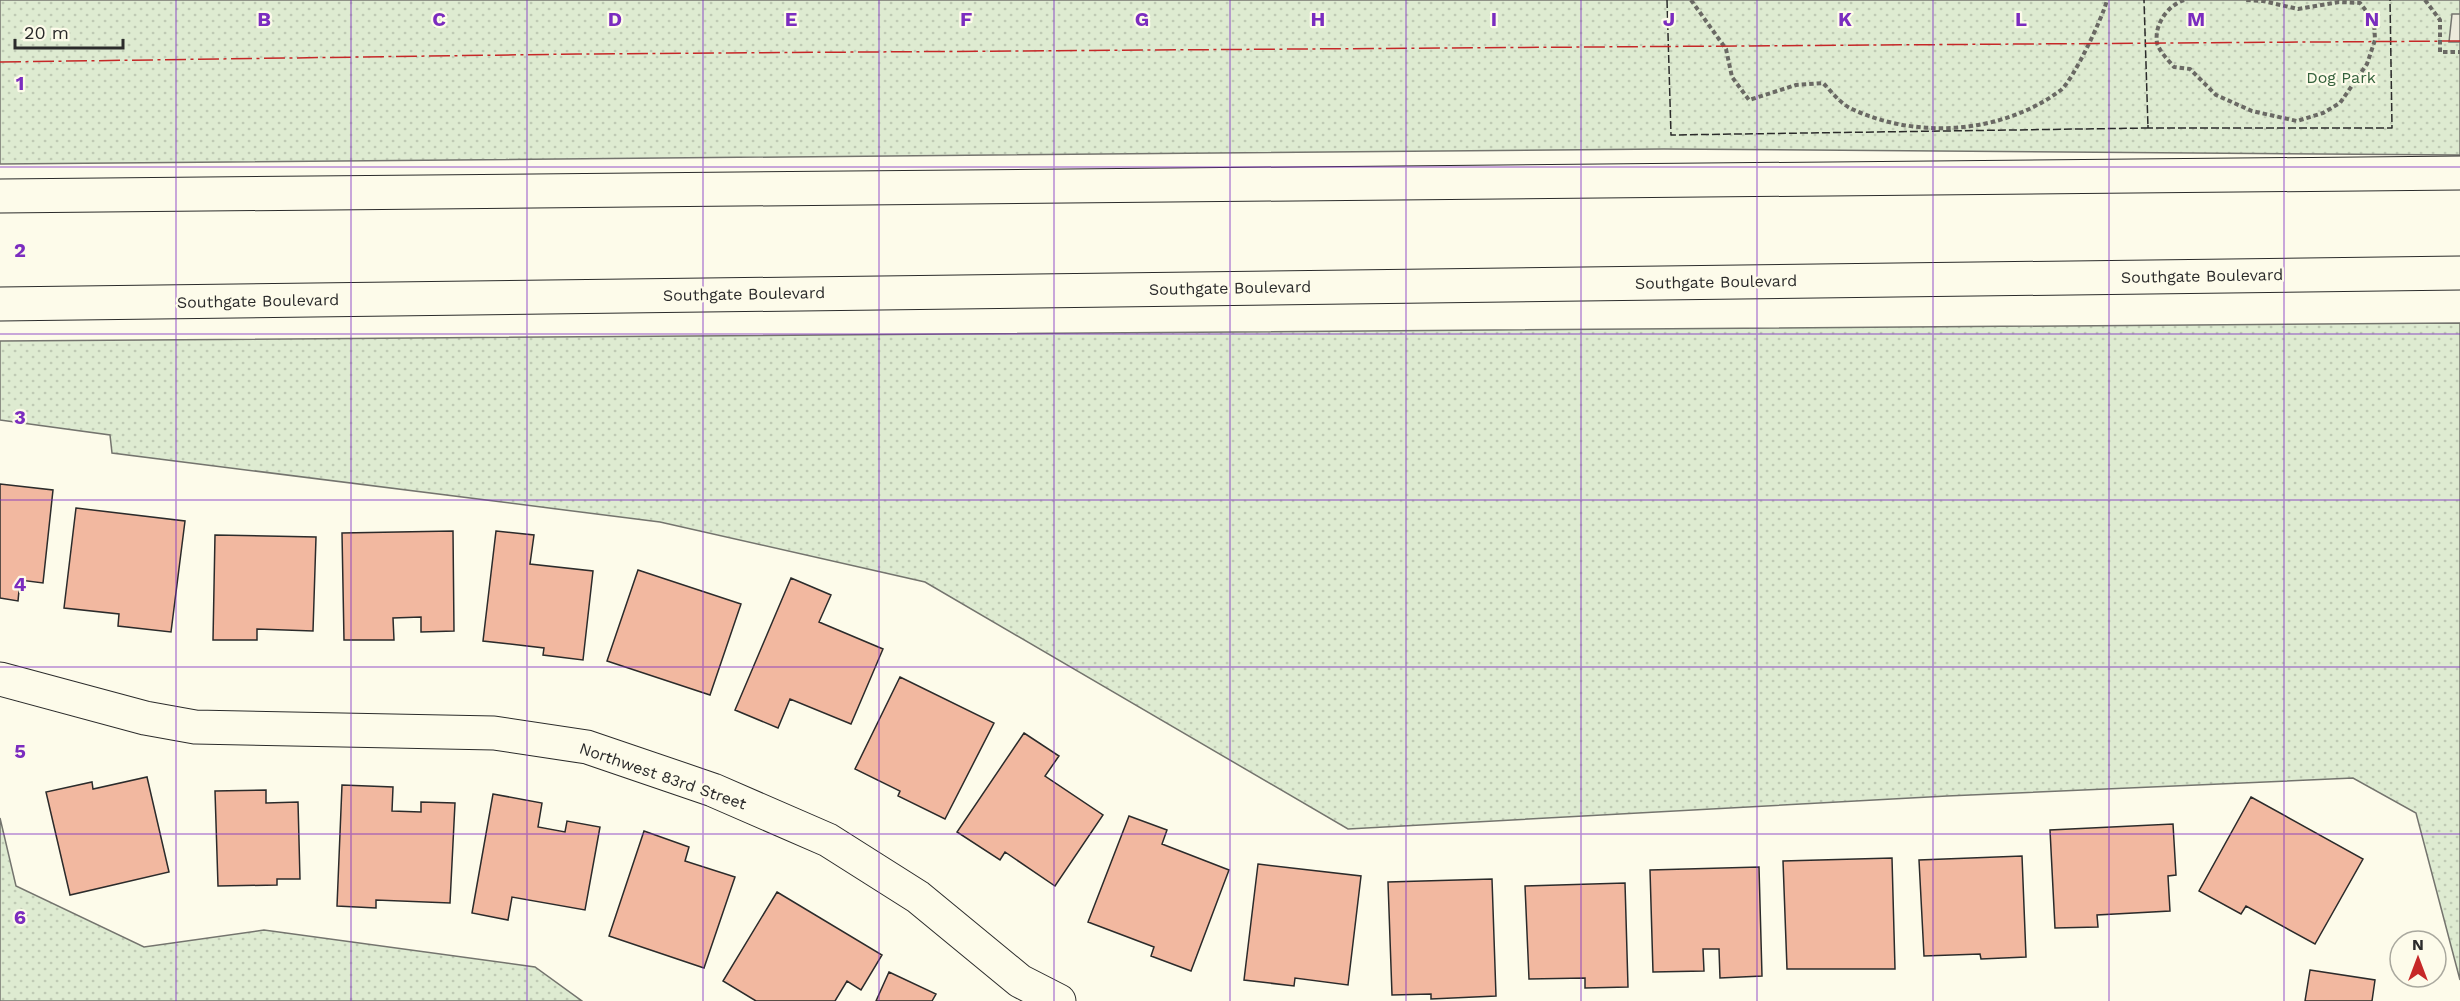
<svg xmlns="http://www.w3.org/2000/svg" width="2460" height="1001" font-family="'Work Sans',sans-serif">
<defs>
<pattern id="grass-dots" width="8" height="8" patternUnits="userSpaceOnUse" patternTransform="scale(1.5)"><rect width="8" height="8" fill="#deebd1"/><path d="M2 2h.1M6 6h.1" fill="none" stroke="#bfcab4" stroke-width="1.8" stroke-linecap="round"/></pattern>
</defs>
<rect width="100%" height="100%" fill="#fdfbea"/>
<!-- grass -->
<path fill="url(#grass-dots)" stroke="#74746e" stroke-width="1.5" d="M0 0H2460V155L1664 149 0 164Z
M2460 323V980L2416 813 2353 778 1947 796 1348 829 925 582 660 522 112 453 110 435 0 420V341Z
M0 818 16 886 144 947 264 930 535 967 582 1001H0Z"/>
<!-- parking -->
<path fill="#eceadb" stroke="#74746e" stroke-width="1.5" d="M2452 14H2460V42H2449Z"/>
<!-- building -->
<path fill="#f2b8a0" stroke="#2b2b2b" stroke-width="1.5" d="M0 484 53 490 43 583 20 580 18 601 0 598Z
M76 508 185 521 171 632 118 626 119 614 64 608Z
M453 531 454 631 421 632V617L393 618 394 640H344L342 533Z
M496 531 534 535 530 564 593 571 583 660 543 655 544 648 483 641Z
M215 535 316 537 313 631 257 629V640H213Z
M638 570 741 604 710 695 607 661Z
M791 578 831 595 819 622 883 649 851 724 790 699 778 728 735 710Z
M900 677 994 723 945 819 898 796 900 791 855 769Z
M1024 733 1059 756 1045 776 1103 815 1055 886 1005 852 1000 860 957 832Z
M147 777 169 872 70 895 46 792 92 782 93 789Z
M342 785 393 787 392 811 421 812V802L455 803 450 903 376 900V908L337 906Z
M266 790V803L298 802 300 879H277V885L218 886 215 791Z
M493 794 542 803 538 827 565 832 567 821 600 827 585 910 512 897 508 920 472 913Z
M2251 797 2363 859 2315 944 2246 906 2241 914 2199 891Z
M1129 816 1167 830 1162 844 1229 870 1191 971 1151 956 1154 947 1088 922Z
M2173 824 2176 875 2168 876 2170 911 2097 915 2098 927 2055 928 2050 830Z
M644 831 689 847 685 861 735 877 704 968 609 936Z
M2022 856 2026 957 1981 959 1980 954 1924 956 1919 860Z
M1892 858 1895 969H1787L1783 861Z
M1258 864 1361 876 1348 985 1295 978 1294 986 1244 980Z
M1759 867 1762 976 1720 978 1719 949H1703L1704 971 1653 972 1650 870Z
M1492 879 1496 996 1431 999V994L1392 995 1388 882Z
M1625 883 1628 987 1585 988V978L1529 979 1525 886Z
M777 892 882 955 861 990 847 981 835 1001H756L723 981Z
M2310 970 2375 980 2372 1001H2305Z
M889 972 936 994 932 1001H876Z"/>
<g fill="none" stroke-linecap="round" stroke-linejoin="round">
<defs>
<path id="minor" d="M0 679 145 718 195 727 494 733 587 747 713 790 828 840 918 897 1020 981 1059 1001"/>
<path id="major" d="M0 196 2460 173
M0 304 2460 273"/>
</defs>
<!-- minor casing -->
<use href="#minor" stroke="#2b2b2b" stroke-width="35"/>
<!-- major casing -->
<use href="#major" stroke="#2b2b2b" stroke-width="35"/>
<!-- path -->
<path stroke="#6a6964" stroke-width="4" stroke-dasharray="4.5 3" stroke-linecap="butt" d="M1691 0 1726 49 1732 77 1749 100 1796 85 1823 83C1831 91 1840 103 1850 108 1916 140 2002 134 2061 90 2073 80 2103 17 2107 0
M2184 0C2167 6 2154 25 2157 43 2159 51 2169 61 2174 67L2190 69 2216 95 2252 111 2297 121 2323 113 2340 103 2367 64 2375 40 2374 21 2360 3 2339 2 2298 9 2263 1 2245 0
M2425 0 2440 20V52H2460"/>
<!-- minor -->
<use href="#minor" stroke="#fdfbea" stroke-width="33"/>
<!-- major -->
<use href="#major" stroke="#fdfbea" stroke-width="33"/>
<!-- fence -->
<path stroke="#2b2b2b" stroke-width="1.5" stroke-dasharray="8 3" stroke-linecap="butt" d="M1667 0 1671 135 2148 128 2144 0
M2148 125V128H2392L2390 0"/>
<!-- power -->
<path stroke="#c62828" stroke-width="1.5" stroke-dasharray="21 4.5 3 4.5" stroke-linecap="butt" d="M0 62 577 54 2460 41"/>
</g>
<!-- grid -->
<path fill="none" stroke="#7b2cbf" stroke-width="1.5" stroke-opacity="0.55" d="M176 0V1001M351 0V1001M527 0V1001M703 0V1001M879 0V1001M1054 0V1001M1230 0V1001M1406 0V1001M1581 0V1001M1757 0V1001M1933 0V1001M2109 0V1001M2284 0V1001M0 167H2460M0 334H2460M0 500H2460M0 667H2460M0 834H2460"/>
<g text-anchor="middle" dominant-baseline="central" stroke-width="4.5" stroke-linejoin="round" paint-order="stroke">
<!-- park labels -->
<g font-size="16" fill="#34623c" stroke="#fdfbea">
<text x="2341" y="77">Dog Park</text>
</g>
<!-- street labels -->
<g font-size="16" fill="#2b2b2b" stroke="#fdfbea">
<text transform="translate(2202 276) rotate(-1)">Southgate Boulevard</text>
<text transform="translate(1716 282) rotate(-1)">Southgate Boulevard</text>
<text transform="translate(1230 288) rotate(-1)">Southgate Boulevard</text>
<text transform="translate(744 294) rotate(-1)">Southgate Boulevard</text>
<text transform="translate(258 301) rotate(-1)">Southgate Boulevard</text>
<text transform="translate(663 776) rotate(19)">Northwest 83rd Street</text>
</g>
</g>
<g font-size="20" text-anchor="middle" font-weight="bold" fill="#7b2cbf" stroke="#fdfbea" stroke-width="4.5" stroke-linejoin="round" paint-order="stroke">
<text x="264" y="26">B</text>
<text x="439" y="26">C</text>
<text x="615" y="26">D</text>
<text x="791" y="26">E</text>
<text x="966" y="26">F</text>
<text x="1142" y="26">G</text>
<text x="1318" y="26">H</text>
<text x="1494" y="26">I</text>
<text x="1669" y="26">J</text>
<text x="1845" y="26">K</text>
<text x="2021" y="26">L</text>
<text x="2196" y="26">M</text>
<text x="2372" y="26">N</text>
<text x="20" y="90">1</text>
<text x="20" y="257">2</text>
<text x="20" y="424">3</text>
<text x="20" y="591">4</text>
<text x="20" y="758">5</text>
<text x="20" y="924">6</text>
</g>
<!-- north arrow -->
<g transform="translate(2418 959)"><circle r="28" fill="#fdfbea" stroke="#a9a89e" stroke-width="1.5"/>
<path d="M0-4.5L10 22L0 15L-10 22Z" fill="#c62828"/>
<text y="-9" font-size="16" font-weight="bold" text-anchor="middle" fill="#2b2b2b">N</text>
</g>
<!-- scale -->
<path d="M15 39v9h108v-9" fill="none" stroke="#2b2b2b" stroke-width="3"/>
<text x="24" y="39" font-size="18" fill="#2b2b2b" stroke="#fdfbea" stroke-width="4.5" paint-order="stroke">20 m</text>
</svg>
